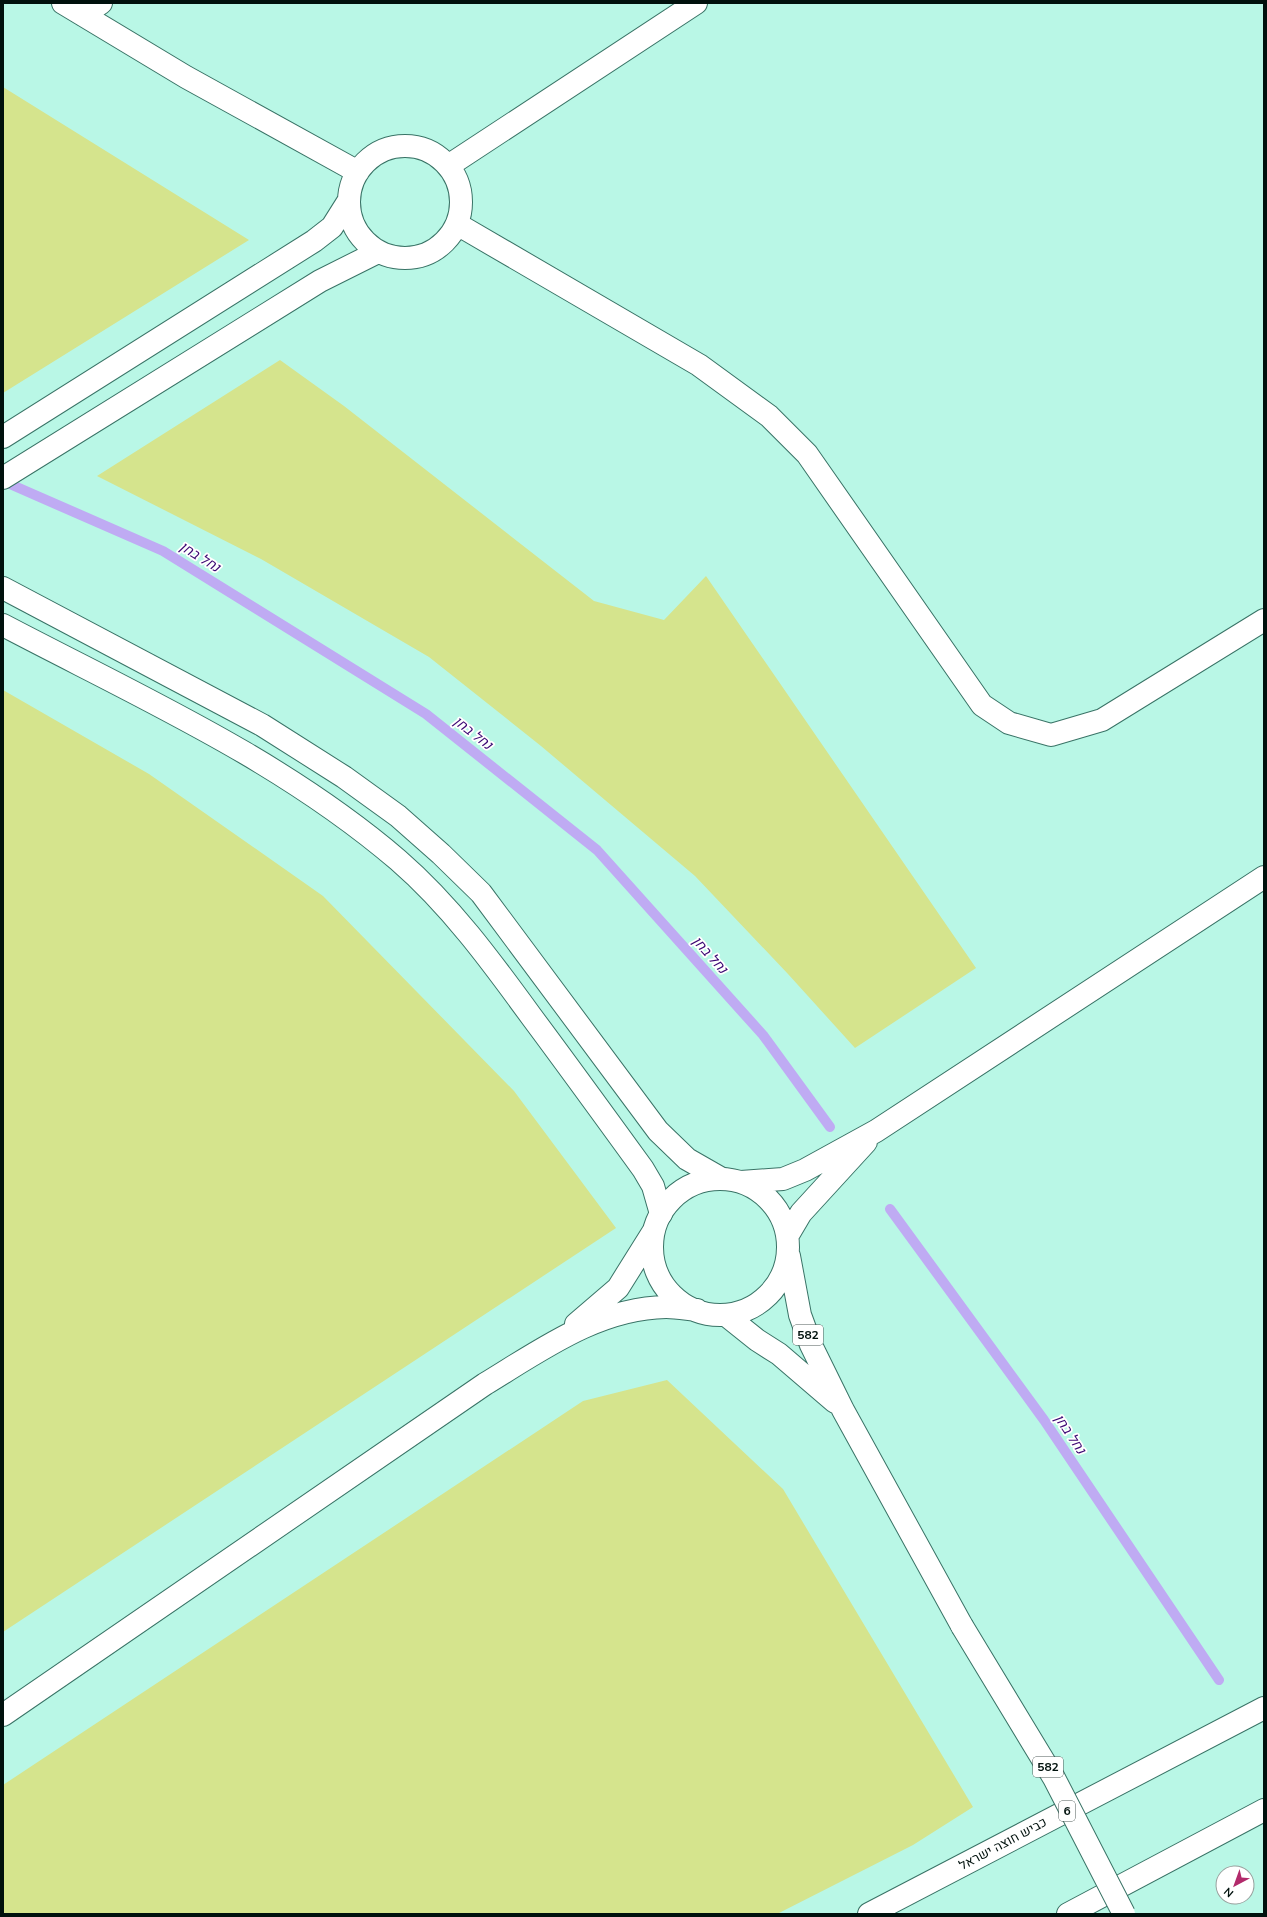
<svg xmlns="http://www.w3.org/2000/svg" width="1267" height="1917" font-family="'Nunito Sans',Heebo,sans-serif">
<rect width="100%" height="100%" fill="#b9f7e6"/>
<!-- green -->
<path fill="#d5e48d" d="M3 87 249 240 3 393Z
M280 360 344 406 594 601 664 620 706 576 976 968 855 1048 788 974 695 876 541 746 429 657 261 559 97 476Z
M3 690 149 774 323 896 514 1091 616 1228 3 1632Z
M667 1380 783 1489 973 1807 913 1845 777 1914H3V1785L583 1401Z"/>
<g fill="none" stroke-linecap="round" stroke-linejoin="round">
<!-- stream -->
<path stroke="#bfabf3" stroke-width="10" d="M3 481 163 551 426 714 597 850 763 1035 830 1127
M890 1209 1044 1420 1219 1680"/>
<defs>
<path id="minor" d="M63 3 186 77 358 172
M83 15 101 3
M349 202a56 56 0 1 1 112 0a56 56 0 1 1-112 0Z
M448 166 696 3
M457 224 699 365 769 416 807 454 982 705 1009 723 1051 735 1102 720 1264 620
M3 437 314 241 332 227 349 200
M3 478 320 281 378 252
M3 588 262 725 344 777 398 816 441 854 481 893 658 1131 687 1159 722 1179
M3 625C138 696 280 759 398 860 450 905 491 961 531 1016 569 1067 606 1118 643 1169L653 1186 661 1214"/>
<path id="major" d="M652 1247a68 68 0 1 1 136 0a68 68 0 1 1-136 0Z
M741 1182 783 1179 805 1170 876 1131 1264 877
M788 1235 801 1213 866 1142
M789 1256 800 1315 811 1345 843 1410 962 1626
M727 1316 757 1340 779 1354 835 1402
M576 1324 618 1288 653 1232
M3 1715 485 1384C541 1350 598 1308 666 1307 676 1307 687 1309 697 1310"/>
<path id="highway" d="M869 1914 1264 1708
M1068 1914 1264 1810"/>
</defs>
<!-- minor casing -->
<use href="#minor" stroke="#397366" stroke-width="24"/>
<!-- major casing -->
<use href="#major" stroke="#397366" stroke-width="24"/>
<!-- highway casing -->
<use href="#highway" stroke="#397366" stroke-width="24"/>
<!-- minor -->
<use href="#minor" stroke="#fff" stroke-width="22"/>
<!-- major -->
<use href="#major" stroke="#fff" stroke-width="22"/>
<!-- highway -->
<use href="#highway" stroke="#fff" stroke-width="22"/>
<defs>
<path id="major-bridge" d="M962 1626 1054 1778 1124 1914"/>
</defs>
<!-- major-bridge casing -->
<use href="#major-bridge" stroke="#397366" stroke-width="24" stroke-linecap="butt"/>
<!-- major-bridge -->
<use href="#major-bridge" stroke="#fff" stroke-width="22"/>
</g>
<g text-anchor="middle" dominant-baseline="central" stroke-width="3.5" stroke-linejoin="round" paint-order="stroke">
<!-- shield labels -->
<g fill="#fff" stroke="#4c5856" stroke-width="1">
<rect x="793" y="1325" width="30" height="20" rx="3"/>
<rect x="1033" y="1757" width="30" height="20" rx="3"/>
<rect x="1059" y="1801" width="16" height="20" rx="3"/>
</g>
<g font-size="12" font-weight="bold" fill="#00110d">
<text x="808" y="1335">582</text>
<text x="1048" y="1767">582</text>
<text x="1067" y="1811">6</text>
</g>
<!-- street labels -->
<g font-size="13" fill="#00110d" stroke="#fff">
<text transform="translate(1003 1844) rotate(-28)">כביש חוצה ישראל</text>
</g>
<!-- water labels -->
<g font-size="14" font-style="italic" fill="#3b0773" stroke="#fff">
<text transform="translate(200 557) rotate(32)">נחל בחן</text>
<text transform="translate(473 733) rotate(38)">נחל בחן</text>
<text transform="translate(710 955) rotate(48)">נחל בחן</text>
<text transform="translate(1070 1434) rotate(56)">נחל בחן</text>
</g>
</g>
<!-- border -->
<rect width="1267" height="1917" fill="none" stroke="#00110d" stroke-width="8"/>
<!-- north arrow -->
<g transform="translate(1235 1885) rotate(221)"><circle r="19" fill="#ffffff" stroke="#99a09e"/>
<path d="M0-3L7 15L0 10L-7 15Z" fill="#b22a6b"/>
<text y="-6" font-size="11" font-weight="bold" text-anchor="middle" fill="#00110d">N</text>
</g>
</svg>
